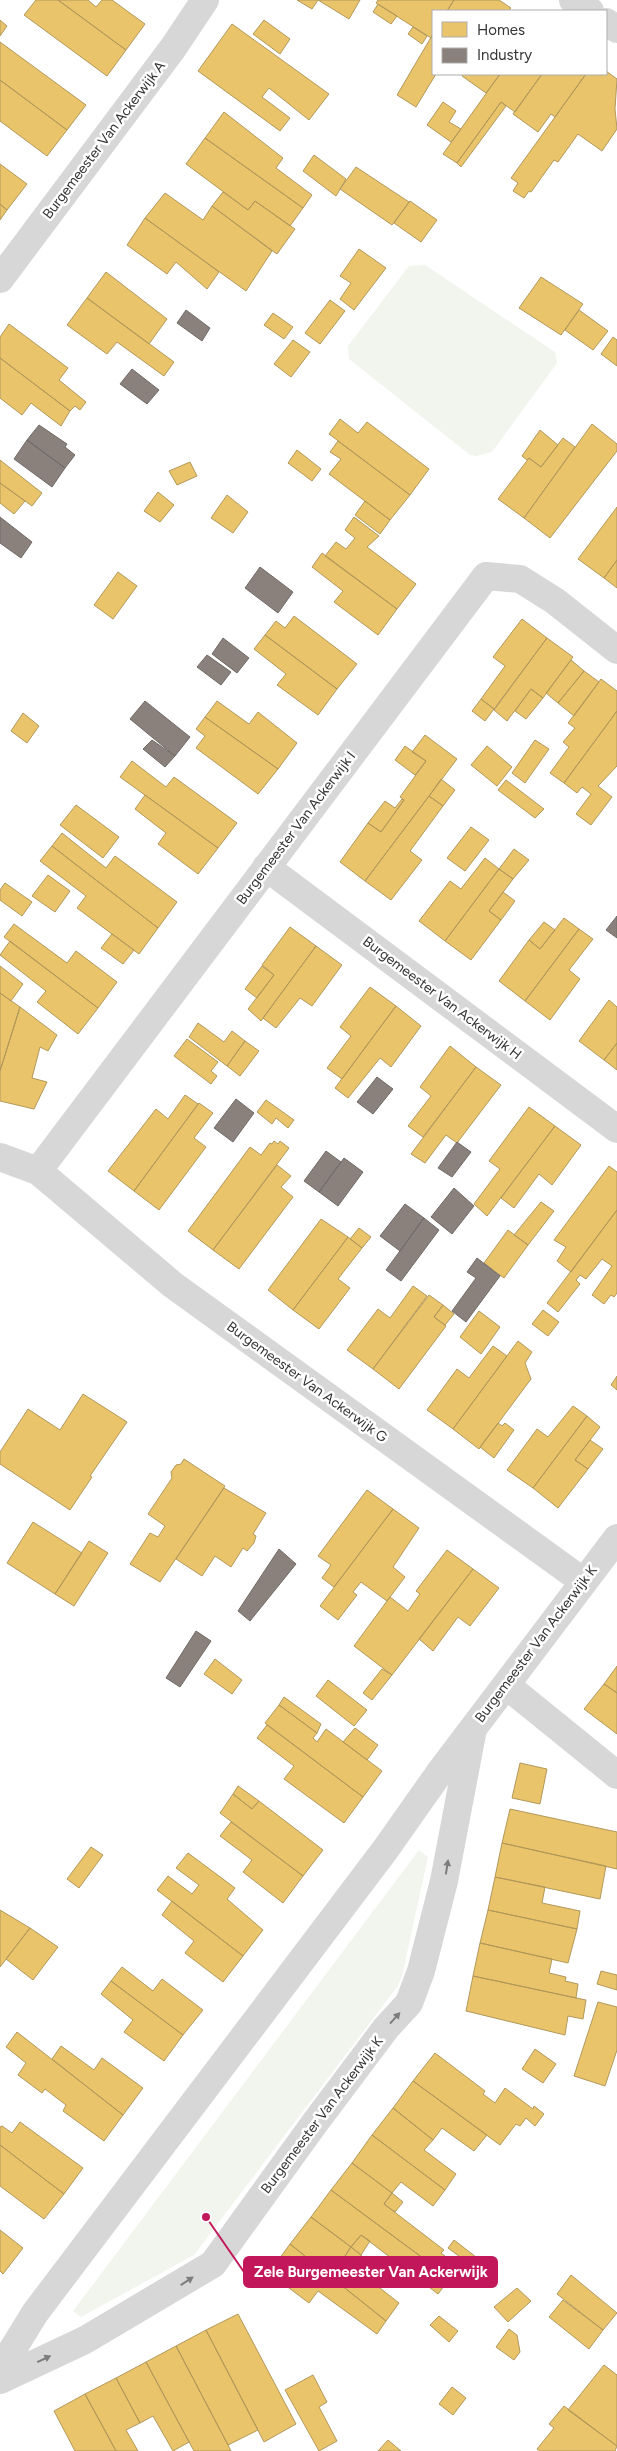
<svg xmlns="http://www.w3.org/2000/svg" width="617" height="2451" font-family="Figtree,sans-serif">
<rect width="100%" height="100%" fill="#fff"/>
<!-- green -->
<path fill="#f1f5ed" d="M425 265 555 352 557 363 492 452 477 456 470 455 349 359 348 346 409 266Z
M419 1850 428 1857 402 1976 397 1987 194 2255 81 2317 73 2311Z"/>
<!-- homes -->
<path fill="#e9c46a" stroke="#b2985a" d="M36 0H58L126 50 107 76 24 15Z
M58 0H88L96 7 102 0H112L145 24 126 50Z
M297 0H318L312 9Z
M318 0H360L349 19Z
M378 0H454L447 11H433V34L431 38 376 3Z
M454 0H499L511 8 508 11H447Z
M378 4 397 16 391 24 373 12Z
M0 20 7 26 0 36Z
M264 20 290 39 280 54 253 34Z
M232 24 329 94 309 120 269 88 262 97 290 118 280 131 198 71Z
M413 27 427 36 422 44 408 34Z
M433 34V74H436L416 107 397 95Z
M0 42 86 105 67 130 0 80Z
M606 71 617 79 615 109 617 129 602 151 578 134 558 162 554 160 531 192 529 191 524 198 513 191 518 183 511 178 586 74H606Z
M463 74H500L486 93 462 76Z
M500 74H542L515 112 501 102 457 163 443 154Z
M542 74H586L555 117 551 114 538 132 513 114Z
M0 80 67 130 47 156 0 121Z
M443 102 456 111 449 122 461 129 451 142 427 125Z
M501 102 506 106 461 167 457 163Z
M224 112 283 158 276 168 312 195 303 208 205 138Z
M205 138 303 208 290 226 255 201 248 210 186 164Z
M314 155 346 179 336 196 303 171Z
M0 164 27 184 7 210 0 204Z
M356 167 409 202 392 225 340 189Z
M223 192 248 210 255 201 295 229 277 254 212 206Z
M165 193 203 220 212 206 272 251 246 291 145 218Z
M410 201 437 220 421 242 394 223Z
M0 204 7 210 0 220Z
M145 218 219 272 207 289 176 262 167 274 127 245Z
M359 249 386 268 354 310 340 299 351 283 340 276Z
M106 272 167 319 149 344 87 298Z
M541 277 583 304 561 335 519 308Z
M87 298 174 362 164 376 117 342 107 354 67 325Z
M330 300 345 311 320 344 305 333Z
M579 310 608 331 593 350 565 330Z
M273 313 293 327 284 339 264 325Z
M9 324 68 368 59 380 86 402 80 410 75 406 70 411 0 358V337Z
M613 337 617 340V366L601 354Z
M293 340 310 352 291 377 274 364Z
M0 358 70 411 61 426 31 403 22 415 0 398Z
M340 419 358 433 367 422 429 469 410 495 329 434Z
M592 424 617 444V451L550 538 524 518Z
M540 430 558 445 541 467 529 458 527 460 522 456Z
M563 438 575 447 524 518 498 499 529 458 541 467Z
M338 441 410 495 390 520 329 474 341 459 330 452Z
M297 450 321 469 312 481 288 463Z
M0 460 42 493 32 506 0 483Z
M190 462 197 476 177 485 169 471Z
M0 483 25 501 14 514 0 503Z
M158 492 174 505 160 522 144 511Z
M227 495 248 512 233 533 211 518Z
M365 501 390 520 380 534 355 515Z
M617 507V560L604 578 578 559Z
M354 517 379 536 367 547 416 584 397 609 325 556 336 542 346 549 355 538 345 530Z
M322 553 397 609 378 635 334 602 343 591 312 567Z
M617 560V588L604 578Z
M118 572 137 586 113 619 94 605Z
M294 616 357 664 337 689 265 635 276 621 285 628Z
M522 619 547 638 494 709 481 699 505 666 493 657Z
M265 635 337 689 318 715 277 685 286 674 254 649Z
M547 638 573 657 543 698 531 689 507 721 494 710Z
M571 660 584 671 558 703 546 693Z
M584 671 599 682 574 716 558 703Z
M601 679 617 691V711L564 783 550 773 569 747 563 742 575 728 568 723Z
M531 689 543 698 526 719 515 711Z
M481 699 494 709 485 721 472 711Z
M217 701 249 724 258 712 297 743 278 769 205 717Z
M617 711V766L598 786 612 797 591 825 576 814 591 794 582 787 577 793 564 783Z
M23 713 39 726 27 743 11 731Z
M205 717 278 769 258 794 196 748 205 736 196 729Z
M425 735 457 759 365 881 340 862 368 823 381 832 404 800 400 797 426 761 412 752Z
M535 740 549 749 525 783 512 773Z
M405 746 426 761 415 775 395 760Z
M487 746 512 767 497 786 471 765Z
M132 761 166 787 174 777 237 823 218 848 120 777Z
M441 779 455 790 443 806 429 796Z
M506 780 544 809 535 818 498 790Z
M145 795 218 848 198 874 158 844 166 833 135 809Z
M429 796 443 806 410 851 422 860 391 900 365 881Z
M402 799 404 800 381 832 368 823 385 801 395 808Z
M76 805 119 837 103 858 60 825Z
M471 827 489 840 465 871 447 858Z
M62 833 106 868 115 856 177 902 158 928 52 846Z
M52 846 158 928 139 954 77 908 86 896 40 861Z
M514 849 529 860 513 879 499 869Z
M485 858 499 869 445 941 419 921 450 881 461 889Z
M499 869 513 879 489 911 501 920 471 960 445 941Z
M48 875 70 891 55 912 32 896Z
M5 883 32 902 22 916 0 900V890Z
M503 892 515 901 501 920 489 911Z
M564 918 579 929 525 1001 499 981 529 940 540 949Z
M544 922 555 930 540 949 529 940Z
M14 924 67 963 76 951 117 982 98 1008 4 937Z
M290 927 316 946 261 1021 248 1009 274 975 262 965Z
M579 929 593 939 569 970 580 979 550 1020 525 1001Z
M112 934 134 950 123 964 101 948Z
M10 941 98 1008 78 1034 37 1002 46 991 0 955Z
M316 946 342 965 312 1006 300 998 276 1028 263 1018Z
M0 966 23 984 11 1001 0 993Z
M262 966 274 975 257 998 245 989Z
M370 987 396 1006 342 1079 327 1068 351 1036 340 1027Z
M0 993 20 1007 0 1071Z
M609 1000 617 1007V1043L604 1060 579 1041Z
M396 1006 421 1026 391 1067 380 1058 348 1098 335 1088Z
M20 1007 57 1035 48 1051 40 1047 32 1078 47 1082 34 1109 0 1101V1071Z
M198 1023 224 1042 232 1031 245 1041 227 1066 189 1037Z
M187 1039 218 1062 211 1071 217 1076 211 1084 174 1056Z
M245 1041 259 1051 240 1076 227 1066Z
M617 1043V1070L604 1060Z
M450 1046 476 1067 423 1137 408 1126 431 1096 420 1087Z
M476 1067 501 1085 457 1143 446 1135 425 1163 411 1154Z
M185 1095 198 1104 134 1191 108 1171 156 1109 168 1119Z
M266 1100 294 1120 288 1128 276 1118 272 1124 257 1112Z
M199 1103 213 1113 194 1138 206 1147 159 1210 134 1191Z
M529 1107 555 1126 487 1216 474 1204 500 1169 489 1161Z
M555 1126 581 1145 552 1185 539 1174 514 1208 501 1198Z
M274 1141 278 1144 280 1141 289 1148 213 1250 188 1231 250 1147 261 1155 270 1143 272 1144Z
M277 1165 291 1176 281 1187 293 1197 239 1269 213 1250Z
M609 1166 617 1172V1210L571 1272 557 1261 566 1247 554 1240Z
M541 1202 554 1211 528 1245 514 1235Z
M617 1210V1293L614 1297 611 1295 604 1304 592 1295 612 1266 602 1259 586 1279 580 1275 576 1280 580 1284 558 1312 547 1303Z
M321 1219 348 1237 293 1310 268 1290Z
M359 1228 371 1237 362 1248 350 1239Z
M508 1230 528 1245 504 1278 484 1263Z
M348 1237 362 1248 338 1279 350 1288 319 1329 293 1310Z
M413 1286 427 1296 373 1369 347 1350 378 1309 390 1318Z
M429 1295 443 1305 434 1317 446 1326 399 1389 373 1369Z
M443 1305 454 1314 445 1325 434 1317Z
M543 1310 559 1322 548 1336 532 1324Z
M479 1311 500 1327 481 1354 460 1337Z
M518 1341 532 1352 525 1363 531 1379 479 1449 453 1429Z
M493 1346 507 1356 453 1429 427 1410 457 1369 469 1378Z
M617 1376V1390L611 1385Z
M83 1394 127 1422 90 1476 92 1477 70 1510 0 1464V1452L28 1409 60 1430Z
M573 1406 587 1416 533 1488 507 1470 537 1429 548 1437Z
M587 1416 600 1427 575 1460 588 1469 558 1508 533 1488Z
M498 1423 502 1426 505 1423 514 1430 494 1458 480 1447Z
M590 1440 603 1449 588 1469 575 1460Z
M184 1459 225 1486 160 1582 130 1564 150 1533 158 1537 165 1526 148 1514 172 1478 171 1472 176 1465 181 1464Z
M224 1488 266 1513 253 1534 256 1536 254 1543 247 1551 243 1548 231 1567 215 1556 202 1576 176 1559Z
M367 1490 393 1509 334 1587 322 1578 331 1565 318 1556Z
M393 1509 419 1528 393 1567 405 1577 387 1601 361 1582 353 1592 357 1595 338 1620 320 1606Z
M33 1522 82 1553 55 1594 7 1563Z
M89 1541 108 1553 74 1606 55 1594Z
M447 1550 473 1569 392 1675 354 1646 390 1597 408 1611 420 1594 416 1591Z
M473 1569 499 1588 470 1626 458 1617 433 1651 419 1639Z
M215 1659 242 1680 232 1694 204 1674Z
M617 1666V1693L604 1684Z
M382 1669 392 1675 372 1700 363 1693Z
M328 1680 367 1710 354 1726 316 1696Z
M604 1684 617 1693V1734L584 1709Z
M284 1697 321 1724 317 1733 279 1705Z
M279 1705 317 1733 313 1738 317 1742 326 1729 382 1771 363 1797 265 1723Z
M267 1725 363 1797 344 1823 284 1779 294 1766 257 1738Z
M355 1728 378 1745 367 1760 343 1742Z
M520 1763 547 1769 540 1804 512 1798Z
M238 1786 259 1801 252 1809 233 1794Z
M233 1794 252 1809 259 1801 323 1850 303 1876 220 1813Z
M510 1809 617 1832V1869L502 1843Z
M231 1822 303 1876 283 1903 243 1872 252 1860 220 1836Z
M502 1843 606 1866 600 1899 495 1877Z
M91 1847 103 1855 79 1888 67 1879Z
M188 1853 235 1888 227 1899 263 1930 243 1956 157 1890 168 1876 192 1894 199 1885 176 1868Z
M495 1877 545 1887 542 1903 580 1911 577 1929 488 1910Z
M172 1901 243 1956 223 1982 185 1953 194 1941 162 1915Z
M0 1910 30 1928 0 1967Z
M488 1910 577 1929 568 1963 480 1943Z
M30 1928 58 1947 33 1980 6 1959Z
M480 1943 552 1959 549 1973 566 1977 565 1981 578 1984 576 1998 473 1976Z
M122 1967 153 1991 162 1979 203 2010 183 2035 111 1981Z
M601 1971 617 1975V1990L597 1984Z
M473 1976 586 2000 583 2019 568 2016 565 2035 466 2011Z
M111 1981 183 2035 164 2061 124 2032 133 2020 101 1994Z
M598 2002 617 2007V2050L605 2086 574 2076Z
M17 2032 123 2115 104 2141 63 2111 66 2105 45 2089 42 2093 18 2075 26 2063 6 2047Z
M61 2046 94 2070 102 2058 143 2088 123 2115 52 2059Z
M535 2049 556 2064 543 2083 522 2069Z
M435 2053 485 2091 483 2094 495 2103 505 2088 533 2109 534 2106 544 2114 535 2126 526 2118 520 2126 516 2124 500 2145 413 2081Z
M413 2081 487 2135 474 2151 442 2128 433 2140 393 2108Z
M393 2108 433 2140 424 2150 456 2174 445 2190 372 2135Z
M20 2122 83 2168 64 2194 0 2145V2127L2 2126 12 2133Z
M372 2135 445 2190 433 2206 401 2182 392 2193 352 2163Z
M0 2145 64 2194 44 2219 0 2186Z
M352 2163 392 2193 384 2204 444 2250 441 2253 464 2271 455 2282 331 2190Z
M331 2190 450 2278 438 2294 361 2235 351 2247 311 2217Z
M392 2193 403 2202 395 2212 384 2204Z
M311 2217 351 2247 343 2259 399 2303 386 2321 290 2244Z
M0 2230 23 2248 3 2274 0 2271Z
M361 2235 370 2241 361 2255 351 2247Z
M454 2240 485 2264 479 2271 448 2248Z
M290 2244 386 2321 377 2334 318 2291 309 2303 269 2273Z
M351 2247 362 2256 354 2267 343 2259Z
M571 2275 617 2313 603 2330 557 2294Z
M517 2288 531 2301 508 2322 494 2307Z
M563 2300 603 2330 589 2349 549 2317Z
M238 2314 296 2424 264 2442 206 2330Z
M439 2316 458 2331 449 2342 430 2325Z
M509 2329 517 2335 520 2352 514 2360 496 2347Z
M206 2330 258 2430 228 2445 176 2346Z
M176 2346 228 2445 231 2451H194L146 2362Z
M146 2362 189 2442 173 2451 153 2416 140 2423 116 2378Z
M604 2365 617 2375V2446L568 2410Z
M313 2375 327 2402 319 2407 337 2441 319 2451 285 2390Z
M116 2378 140 2423 126 2430 138 2451H116L85 2394Z
M452 2387 466 2398 453 2415 439 2404Z
M85 2394 116 2451H75L54 2411Z
M564 2406 617 2446 615 2451H540L537 2449 554 2428 549 2424Z
M388 2440 401 2451H378Z"/>
<!-- industry -->
<path fill="#8a817c" stroke="#706a66" d="M186 310 210 328 202 341 177 323Z
M132 369 159 390 147 404 120 384Z
M39 425 67 444 65 447 75 455 65 468 27 440Z
M27 440 65 468 52 487 14 459Z
M0 517 32 542 21 558 0 543Z
M260 567 293 592 278 613 245 588Z
M223 638 249 658 237 673 212 654Z
M207 655 231 672 221 685 197 667Z
M145 701 190 737 175 756 130 719Z
M152 740 175 756 165 767 143 749Z
M617 916V938L606 930Z
M377 1077 393 1089 373 1114 357 1102Z
M236 1099 254 1113 233 1142 214 1128Z
M457 1142 471 1152 452 1177 438 1168Z
M326 1151 341 1162 319 1192 304 1181Z
M344 1158 363 1172 338 1206 319 1192Z
M454 1188 474 1206 452 1234 431 1217Z
M405 1204 424 1218 400 1251 380 1236Z
M424 1218 439 1230 401 1281 386 1270Z
M477 1258 500 1276 466 1322 452 1311 476 1278 467 1272Z
M279 1549 296 1564 250 1621 238 1611Z
M196 1631 211 1641 180 1687 166 1678Z"/>
<g fill="none" stroke-linecap="round" stroke-linejoin="round">
<!-- minor -->
<path stroke="#d7d7d7" stroke-width="28" d="M573 0 590 11
M606 22 617 29
M0 279 173 48 205 0
M266 867 617 1129
M0 1157 38 1171 486 576 520 579 555 601 617 650
M38 1171 173 1285 584 1582
M507 1686 617 1775
M0 2370 35 2313 385 1850 440 1772 617 1538
M0 2380 85 2340 213 2264 314 2124 386 2028 409 2003 421 1971 444 1881 472 1734"/>
</g>
<!-- one-way arrows -->
<defs><path id="oneway-solid" d="M-6-.8H1V-3.2L6.5 0L1 3.2V.8H-6Z" transform="scale(1.25)"/></defs>
<g fill="#7d7d7d">
<use href="#oneway-solid" transform="translate(447 1867) rotate(-81)"/>
<use href="#oneway-solid" transform="translate(395 2018) rotate(-48)"/>
<use href="#oneway-solid" transform="translate(187 2281) rotate(-33)"/>
<use href="#oneway-solid" transform="translate(44 2359) rotate(-25)"/>
</g>
<g text-anchor="middle" dominant-baseline="central" stroke-width="5" stroke-linejoin="round" paint-order="stroke">
<!-- street labels -->
<g font-size="14" fill="#333" stroke="#fff">
<text transform="translate(104 140) rotate(-53)">Burgemeester Van Ackerwijk A</text>
<text transform="translate(296 828) rotate(-53)">Burgemeester Van Ackerwijk I</text>
<text transform="translate(442 998) rotate(37)">Burgemeester Van Ackerwijk H</text>
<text transform="translate(307 1382) rotate(36)">Burgemeester Van Ackerwijk G</text>
<text transform="translate(536 1644) rotate(-53)">Burgemeester Van Ackerwijk K</text>
<text transform="translate(322 2115) rotate(-53)">Burgemeester Van Ackerwijk K</text>
</g>
</g>
<!-- callouts -->
<path fill="none" stroke="#c2185b" stroke-width="2" d="M206 2217L244 2272"/>
<circle fill="#c2185b" stroke="#fff" stroke-width="2" cx="206" cy="2217" r="5"/>
<rect fill="#c2185b" stroke="#c2185b" stroke-width="2" x="244" y="2257" width="253" height="30" rx="5"/>
<g font-size="15" text-anchor="middle" font-weight="bold" fill="#fff">
<text x="371" y="2277">Zele Burgemeester Van Ackerwijk</text>
</g>
<!-- legend -->
<rect x="432" y="10" width="175" height="65" fill="#ffffff" stroke="#adadad"/>
<rect x="442" y="22" width="25" height="15" fill="#e9c46a" stroke="#adadad"/>
<text x="477" y="35" font-size="15" fill="#333333">Homes</text>
<rect x="442" y="48" width="25" height="15" fill="#8a817c" stroke="#adadad"/>
<text x="477" y="60" font-size="15" fill="#333333">Industry</text>
</svg>
